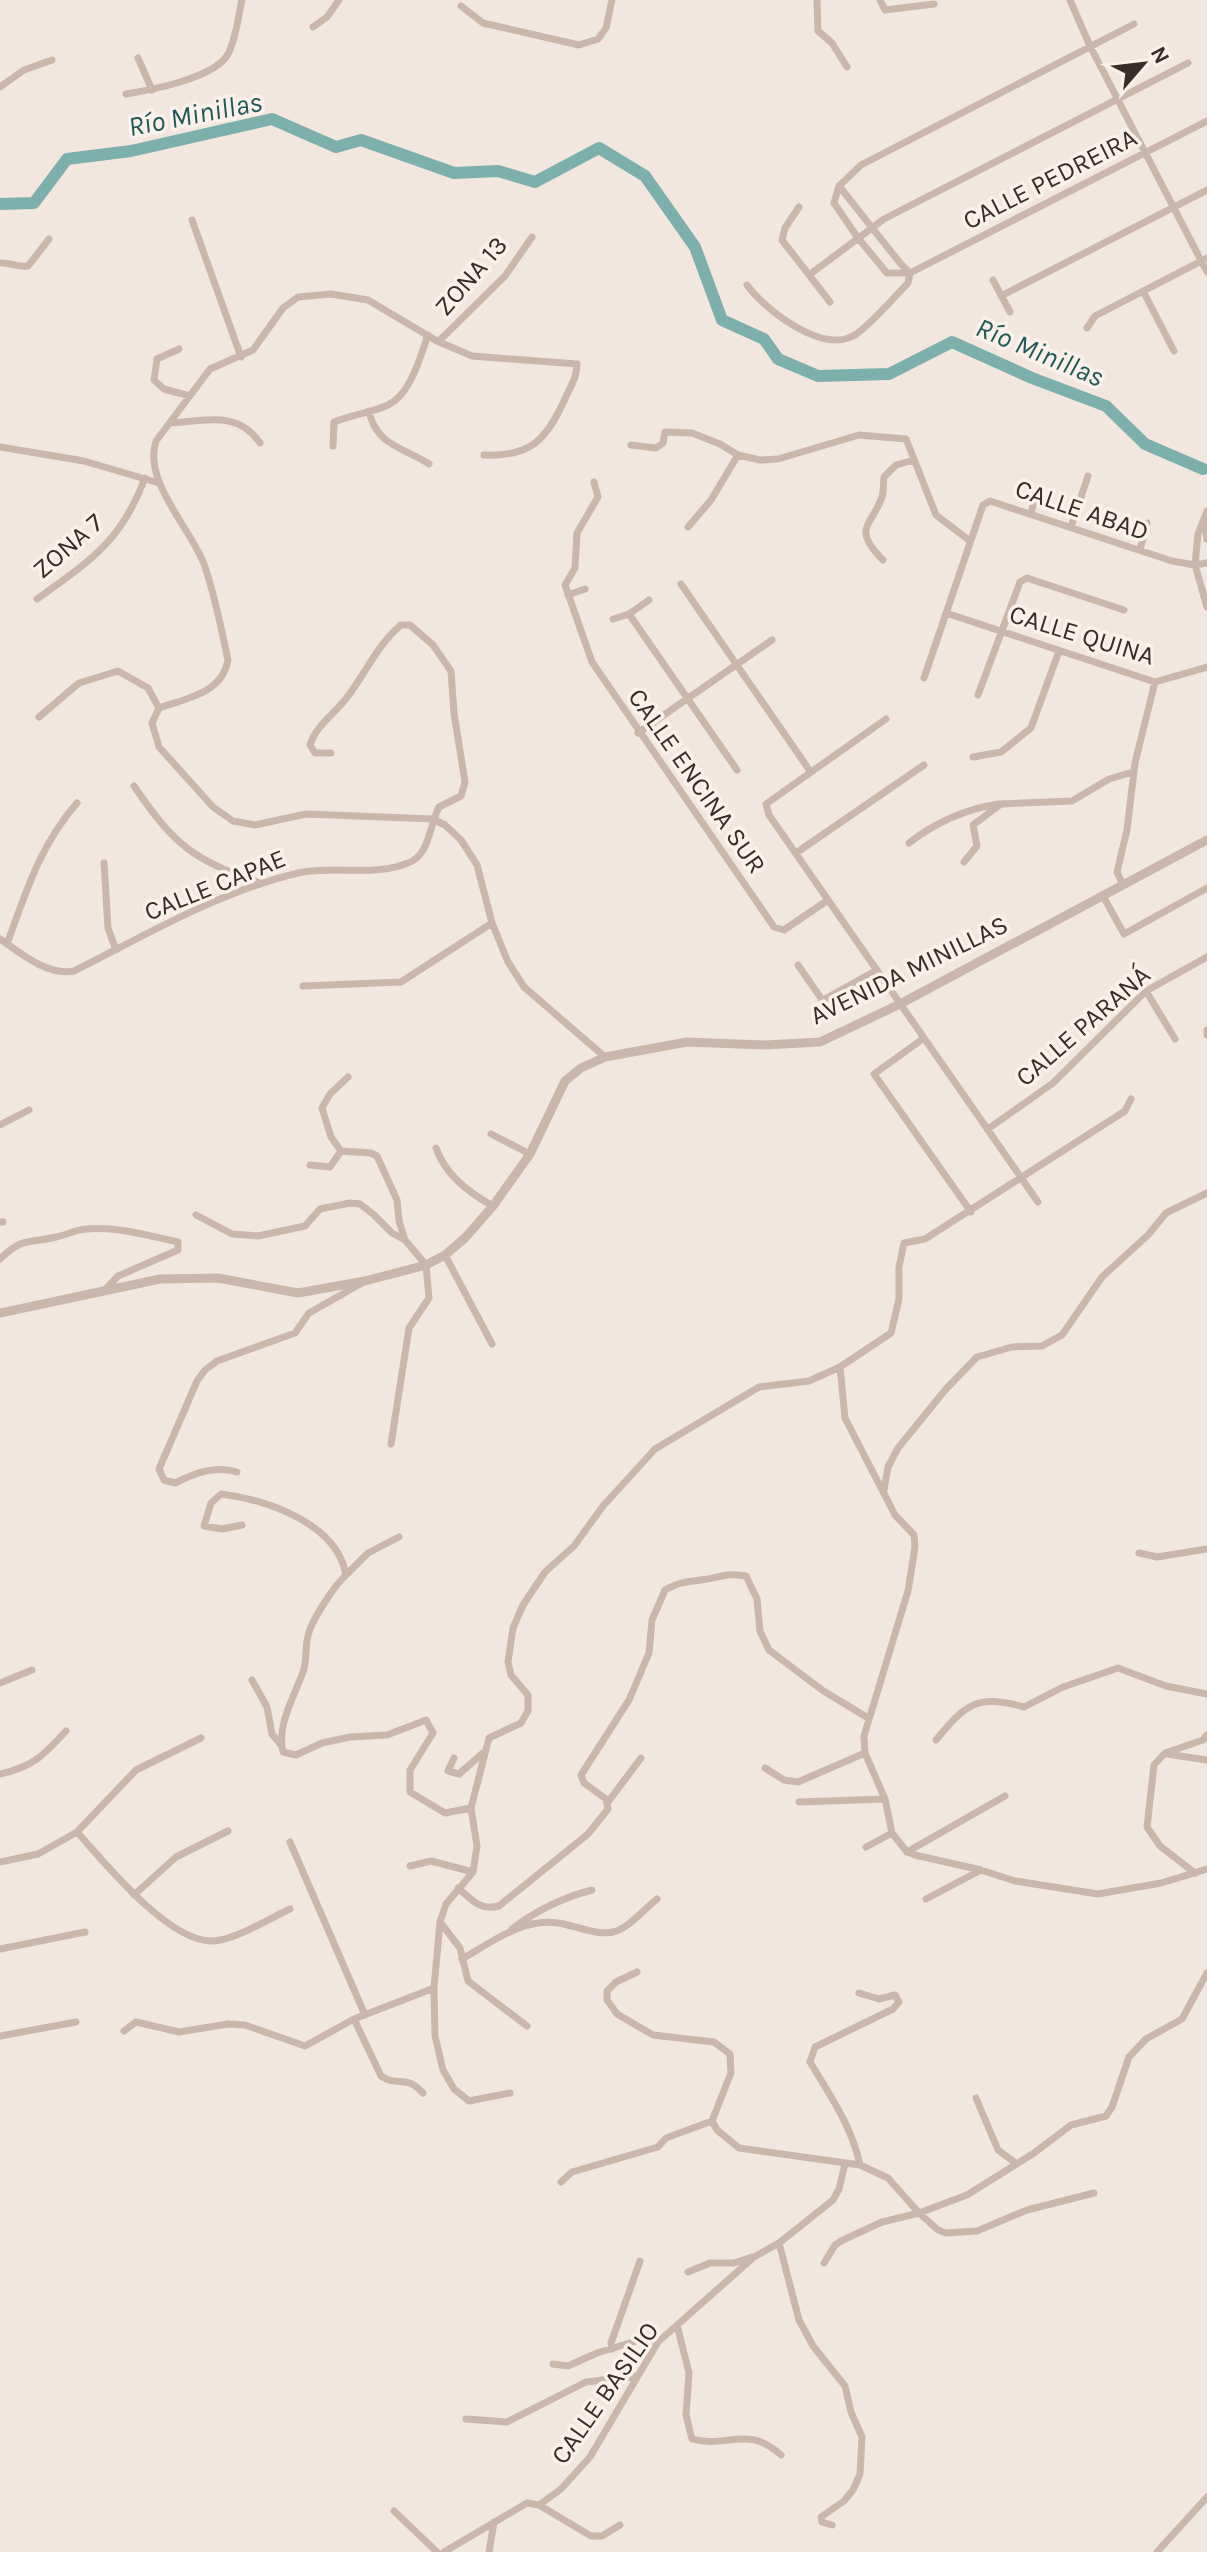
<svg xmlns="http://www.w3.org/2000/svg" width="1207" height="2552" font-family="Karla,sans-serif">
<rect width="100%" height="100%" fill="#f2e7de"/>
<g fill="none" stroke-linecap="round" stroke-linejoin="round">
<!-- river -->
<path stroke="#7dafac" stroke-width="12" d="M0 204 34 203 67 159 131 151 272 119 336 147 361 140 454 173 498 171 535 182 599 148 645 176 695 247 722 320 764 339 778 359 818 376 889 374 952 342 1032 378 1106 406 1145 444 1203 469"/>
<!-- minor -->
<path stroke="#cab6aa" stroke-width="7" d="M817 0 818 31 832 43 847 67
M880 0 885 10 934 4
M1070 0 1090 46 1207 272
M461 6 483 23 579 45 598 39 606 28 612 0
M313 27 327 17 339 0
M138 58 152 90
M0 87 24 70 52 60
M126 94C151 90 215 78 228 54 236 39 238 17 242 0
M839 186 834 203 858 238 887 273H910L1207 121
M799 207 785 228 782 240 830 302
M192 220 241 357
M0 263C11 262 17 268 28 266L49 239
M910 273 900 263 839 186 861 165 1134 24
M809 275 884 219 1188 63
M993 280 1010 312
M747 285C765 310 821 353 853 336 867 329 896 295 908 283L910 273
M1143 291 1174 351
M1001 296 1207 190
M1087 328 1095 316 1207 258
M439 341 505 276 532 237
M179 349 157 359 154 380 164 389 190 396
M369 411C376 445 402 447 429 464
M170 423C204 421 238 410 260 443
M631 445 656 448 663 443 665 432 692 433 720 444 738 455 760 460 778 459 859 435 906 439 936 515 970 541
M333 446 334 422C351 415 371 413 388 405 411 394 420 357 428 335
M0 447 84 461 159 483
M484 455C531 457 546 440 565 399 570 387 577 378 577 364L472 356 437 341 368 300 331 294 298 297 283 308 253 350 210 369 156 441C143 482 190 527 204 564 215 595 221 628 228 660 222 693 188 698 159 708L152 723 159 747 213 807 233 821 255 825 306 814 433 819 445 825 461 840 477 865 492 923 508 962 524 987 605 1057
M594 482 598 497 577 533 575 568 565 585 592 662 774 927 784 930 828 900
M1207 511 1198 534 1195 565 1207 607
M1031 513 1037 490
M1204 523 1207 539
M688 527 711 500 738 455
M1071 527 1088 476
M1140 550 1147 523
M883 560C851 528 872 526 882 497 884 491 883 484 884 477L896 465 914 460
M681 584 810 771
M568 595 585 589
M37 599C90 561 121 542 145 478
M946 613 1155 682 1207 667
M629 614 737 770
M613 619 629 614 649 600
M924 678 983 505 990 501 1172 561 1195 565 1207 563
M978 695 1020 582 1027 578 1124 610
M39 717 79 683 118 671 148 688 159 708
M886 719 766 804 769 815 1038 1202
M638 733 772 640
M973 757 1001 752 1031 728 1059 651
M134 786C175 846 193 860 261 883
M909 843C936 822 965 809 999 804
M796 853 924 765
M964 862 977 846 973 825 1001 804 1072 801 1109 779 1133 772
M104 863 108 928 116 950
M1123 885 1117 872 1127 830 1135 763 1155 682
M1103 896 1124 934 1207 888
M0 939C22 954 47 976 74 971 146 935 218 892 298 873 333 865 374 877 408 863 430 855 429 826 439 807L461 796 465 782 454 713 451 671 433 645 410 625H401C378 644 366 672 348 696 336 713 316 725 310 745L315 753H331
M7 944C26 892 40 845 77 803
M798 965 832 1014
M303 986 401 982 492 923
M1146 991 1175 1039
M823 1000 877 970
M1207 1030V1035
M924 1038 874 1074 971 1212
M348 1077 330 1094 322 1108 331 1137 341 1151 371 1153 377 1156 397 1200 399 1221 405 1240 426 1265 429 1298 409 1328 391 1444
M0 1125 29 1110
M988 1129 1053 1083 1146 991 1207 957
M491 1134 530 1154
M436 1148C445 1174 469 1193 493 1206
M310 1165 330 1167 341 1151
M196 1215 232 1234 258 1236 305 1226 320 1209 350 1203 360 1204 373 1214 392 1233 405 1240
M0 1222H3
M445 1255 492 1344
M0 1259C24 1236 28 1244 56 1237 66 1235 75 1230 86 1229 117 1226 149 1236 178 1242V1250L118 1276 105 1290
M840 1367 845 1418 895 1515 914 1535 915 1547 908 1591 864 1736 865 1753 885 1799 892 1833 907 1852 915 1855 981 1870 1015 1881 1098 1894 1161 1883 1207 1869
M237 1472C215 1465 195 1473 175 1483L164 1480 159 1469 197 1381 205 1370 217 1361 295 1333 309 1313 362 1283
M884 1490 888 1467 898 1448 946 1389 977 1357 1012 1347 1042 1346 1062 1335 1102 1277 1148 1235 1166 1213 1207 1193
M242 1525 222 1529 204 1526 211 1503 221 1494C267 1500 337 1523 346 1575 334 1586 314 1617 309 1632 305 1643 307 1657 304 1669 296 1694 276 1724 283 1752L296 1755 322 1743 350 1737 387 1735 426 1720 433 1733 410 1770V1792L445 1813 471 1808
M1139 1553 1157 1557 1207 1549
M346 1575 368 1553 399 1537
M252 1680 267 1707 272 1734 281 1745
M0 1683 32 1670
M936 1740C966 1704 976 1694 1024 1707L1063 1687 1118 1668 1166 1686 1207 1694
M1167 1754 1207 1760
M454 1758 448 1771 459 1774 483 1753
M765 1768 784 1780 798 1782 865 1753
M0 1774C33 1767 44 1755 66 1731
M608 1802 641 1758
M799 1802 885 1799
M77 1832C105 1863 166 1939 210 1941 232 1942 270 1918 290 1909
M290 1842 365 2015
M866 1847 892 1833
M907 1852 1005 1796
M0 1862 38 1854 77 1832 136 1770 201 1738
M410 1866 431 1861 473 1872
M1195 1873 1160 1846 1147 1827 1154 1765 1165 1753 1203 1740 1207 1735
M458 1888C472 1900 480 1911 499 1906L588 1834 608 1809 606 1799 584 1783 581 1775 629 1700 649 1653 652 1620 665 1590C680 1582 685 1582 701 1580 722 1578 722 1572 746 1576L757 1599 760 1631 769 1650 822 1690 868 1718
M134 1895 176 1857 228 1831
M926 1899 981 1870
M440 1922 460 1948 468 1981 527 2026
M512 1929C537 1910 561 1898 592 1890
M0 1949 85 1932
M462 1959C490 1943 524 1917 558 1923 574 1925 597 1936 613 1932 628 1929 644 1909 657 1899
M637 1972 616 1982 607 1991V2000L617 2014 653 2035 714 2042 730 2054 731 2073 712 2121
M859 1993 879 1999 895 1995 899 2002 893 2009 815 2047 810 2062C830 2095 852 2127 860 2165
M354 2019 381 2076C399 2088 404 2073 423 2093
M124 2031 136 2022 179 2032 228 2024 245 2025 305 2046 354 2019 434 1988
M0 2036 76 2022
M510 2093 469 2101 454 2089 443 2070 435 2036 434 1988 440 1922 446 1904 473 1872 477 1846 471 1808 489 1738 521 1723 528 1711V1695L511 1675 508 1662 513 1628 523 1605 545 1572 574 1546 603 1506 655 1449 759 1387 809 1381 840 1367 891 1333 899 1299V1267L904 1243 925 1239 1125 1111 1131 1099
M976 2098 998 2150 1017 2164
M712 2121 717 2130 739 2148 860 2165 888 2178 919 2213 938 2230 946 2233 977 2231 1027 2210 1094 2193
M561 2182 572 2172 658 2147 666 2138 712 2121
M779 2243 799 2320 813 2346 845 2386 851 2412 862 2437 860 2474 853 2490 844 2501 821 2517 822 2522 832 2525
M824 2263 835 2245 843 2240 882 2222 919 2213 967 2195 1034 2153 1071 2125 1106 2116 1112 2107 1129 2057 1146 2039 1182 2019 1207 1973
M688 2272 710 2263H734L752 2257
M677 2325 689 2373 686 2415 692 2439C728 2449 746 2424 781 2455
M612 2349 611 2343 640 2261
M553 2364 568 2366 597 2353 646 2338 658 2342
M466 2419 507 2422 586 2382 636 2376
M539 2505 591 2536H602L620 2525
M394 2511 437 2552
M444 2552 527 2503 539 2505 561 2489 590 2457 658 2342 754 2257 779 2243 833 2200 839 2189 845 2164
M489 2552 494 2522
M1157 2552 1207 2497"/>
<!-- tertiary -->
<path stroke="#cab6aa" stroke-width="9" d="M0 1313 160 1279 218 1278 298 1293 365 1281 426 1265 445 1255 465 1238 493 1206 530 1154 565 1081 581 1068 605 1057 687 1042 765 1045 820 1042 900 1004 1207 840"/>
</g>
<g text-anchor="middle" dominant-baseline="central" stroke-width="7" stroke-linejoin="round" paint-order="stroke">
<!-- street labels -->
<g font-size="26" fill="#382d29" stroke="#faf1eb">
<text transform="translate(1050 179) rotate(-27)">CALLE PEDREIRA</text>
<text transform="translate(471 276) rotate(-49)">ZONA 13</text>
<text transform="translate(1082 510) rotate(19)">CALLE ABAD</text>
<text transform="translate(68 546) rotate(-41)">ZONA 7</text>
<text transform="translate(1082 635) rotate(17)">CALLE QUINA</text>
<text transform="translate(697 781) rotate(55)">CALLE ENCINA SUR</text>
<text transform="translate(215 885) rotate(-22)">CALLE CAPAE</text>
<text transform="translate(909 970) rotate(-26)">AVENIDA MINILLAS</text>
<text transform="translate(1083 1026) rotate(-41)">CALLE PARANÁ</text>
<text transform="translate(605 2393) rotate(-55)">CALLE BASILIO</text>
</g>
<!-- water labels -->
<g font-size="28" font-style="italic" fill="#205957" stroke="#faf1eb">
<text transform="translate(195 114) rotate(-11)">Río Minillas</text>
<text transform="translate(1040 352) rotate(23)">Río Minillas</text>
</g>
</g>
<!-- north arrow -->
<g transform="translate(1143 64) rotate(62)" stroke="#faf1eb" stroke-width="6" paint-order="stroke">
<path d="M0-6L14 30L0 20L-14 30Z" fill="#382d29"/>
<text y="-12" font-size="22" font-weight="bold" text-anchor="middle" fill="#382d29">N</text>
</g>
</svg>
